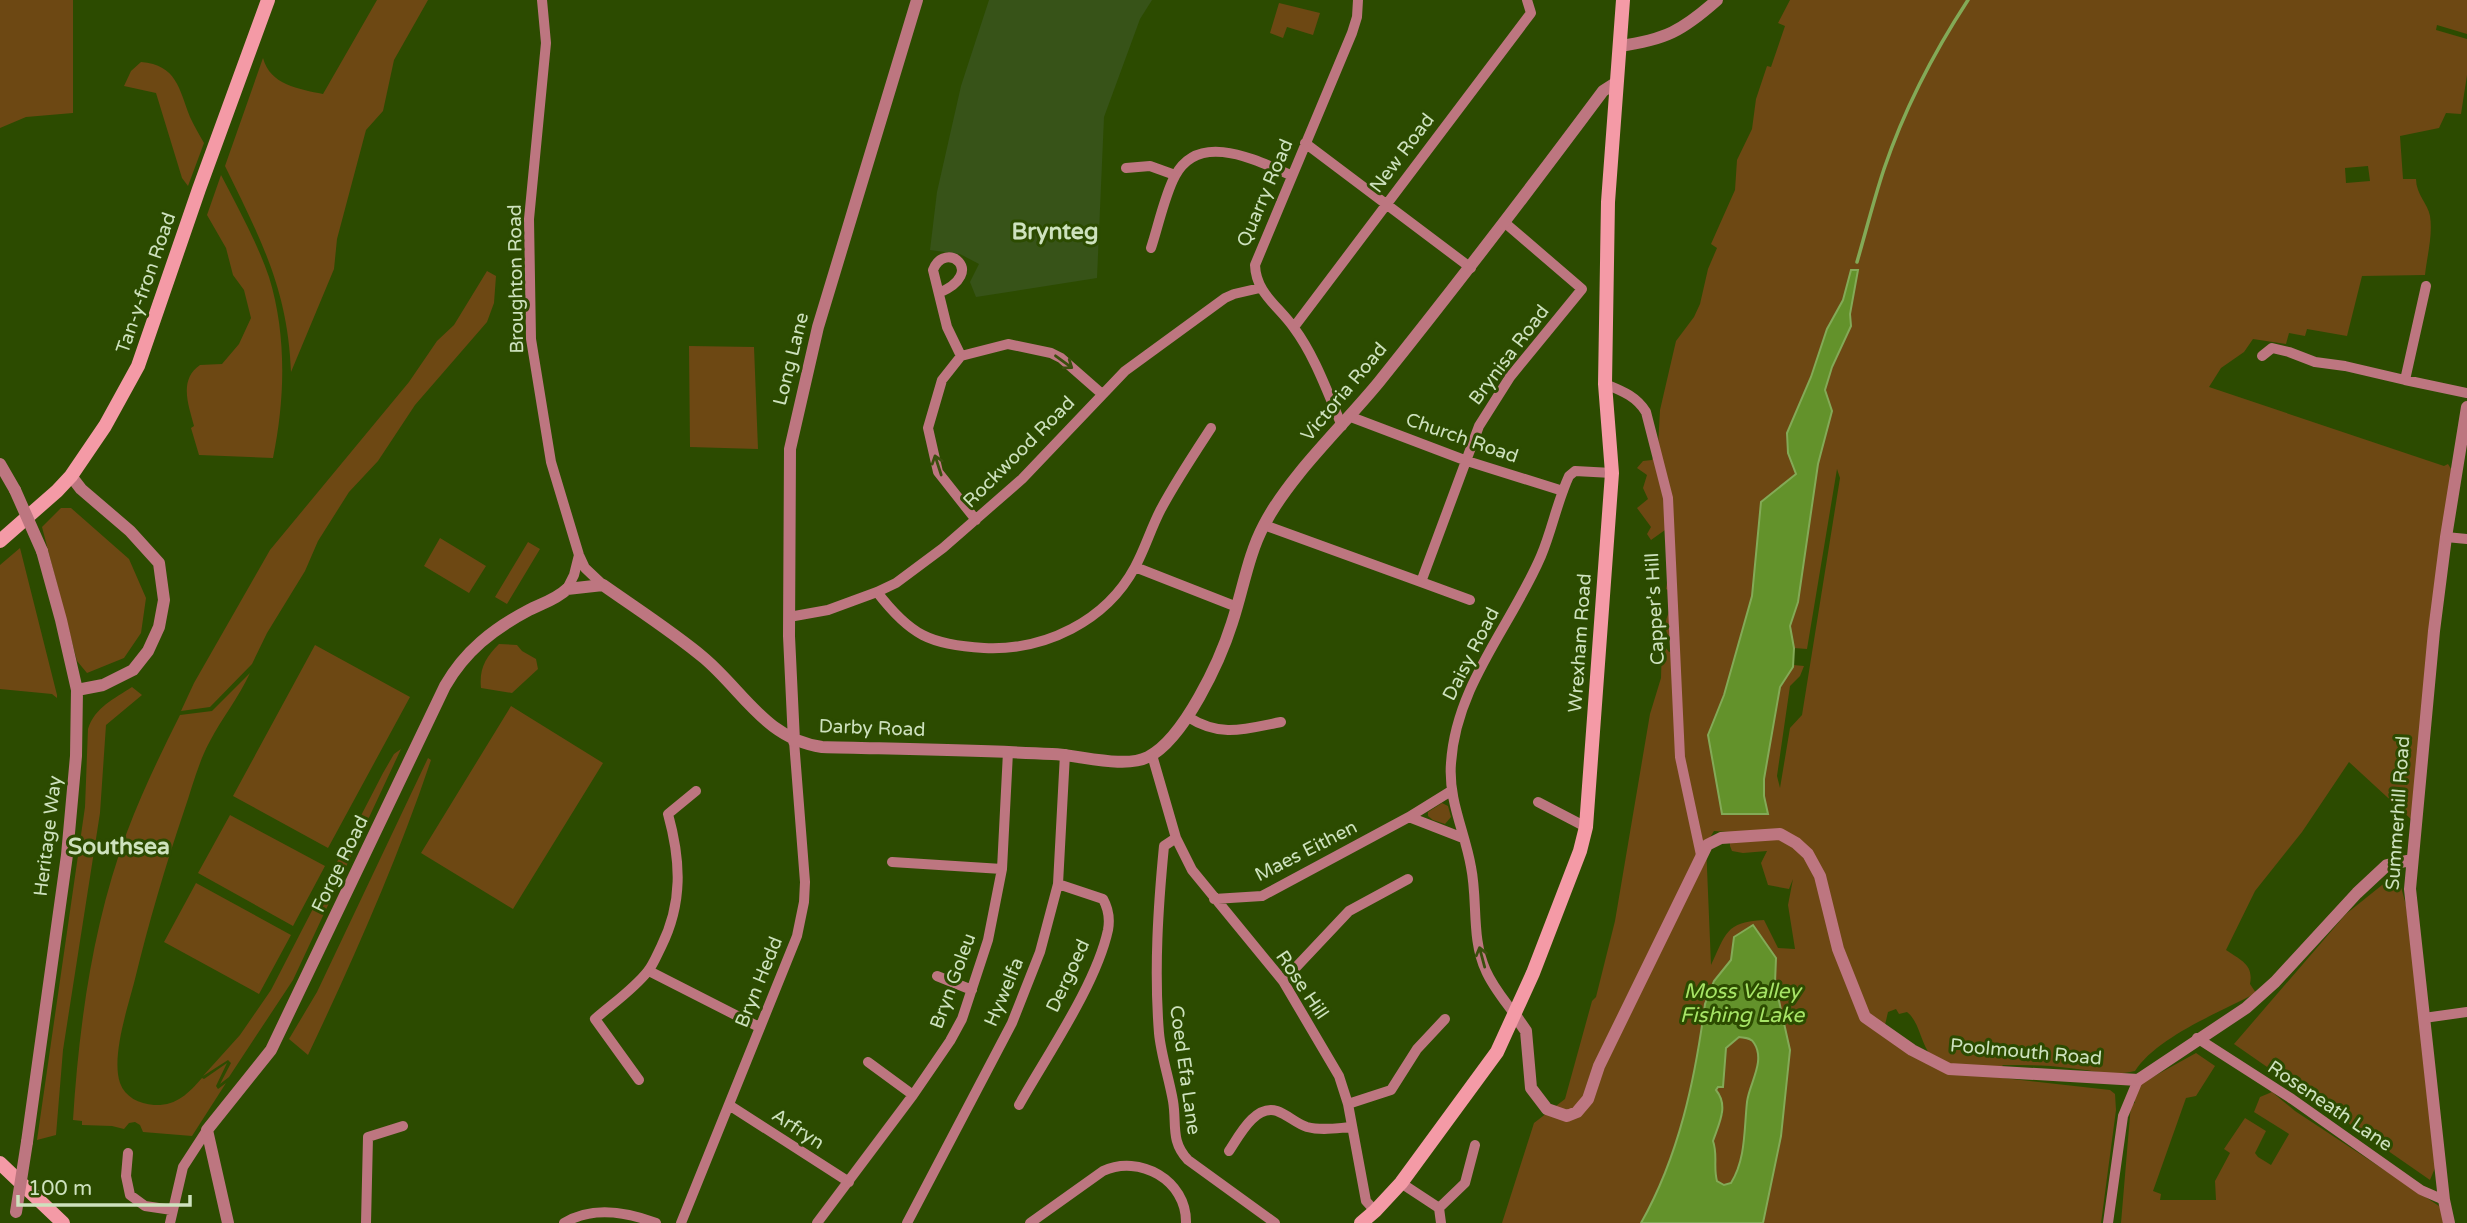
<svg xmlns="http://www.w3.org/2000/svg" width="2467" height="1223" font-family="'Varela Round',sans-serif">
<rect width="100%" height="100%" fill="#2c4b00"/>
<!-- built -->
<path fill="#375318" d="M989 0H1152L1140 19 1104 117 1097 278 976 297 970 282 979 264 960 254 930 250 937 192 961 86Z"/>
<!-- green -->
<path fill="#6d4813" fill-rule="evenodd" d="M0 0H73V113L26 117 0 128Z
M377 0H428L394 60 383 111 366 130 337 239 334 269 291 372C288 289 260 238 225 166L263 58C270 85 299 89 323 94Z
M1790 0H2467V34L2437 25 2436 30 2467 39V75L2461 114 2446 113 2439 128 2400 136 2403 179H2416C2416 194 2428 204 2430 216 2433 235 2427 256 2425 275L2362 276 2347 336 2307 329 2305 336 2289 333 2286 344 2253 339 2244 352 2221 368 2209 387 2444 466 2448 464 2453 472 2412 820 2349 762 2302 832 2255 891 2226 950C2240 960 2254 964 2250 984L2256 993C2220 1012 2157 1037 2135 1071 2112 1077 2093 1070 2069 1068 2047 1065 2025 1065 2003 1065L1996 1073 1986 1076 2110 1090 2115 1094 2116 1110 2101 1223H1762L1781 1136 1790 1050 1775 983 1776 958 1753 925 1734 937 1731 960 1714 981 1705 1004C1695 1080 1679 1156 1641 1223H1502L1534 1123 1565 1099 1592 1001 1596 997 1615 921 1650 714 1661 678 1662 643 1669 652 1676 650 1677 647C1658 628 1666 618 1677 596L1666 589 1674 535 1672 525 1651 540 1647 534 1651 527 1637 508 1648 499 1643 488 1647 475 1637 468 1643 461 1652 460 1658 447 1660 410 1676 341 1694 317 1700 304 1708 269 1717 248 1711 244 1735 190 1737 160 1752 129 1756 99 1767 66 1771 67 1785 26 1778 23ZM2368 166 2370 181 2346 183 2345 168ZM1857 270 1850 314 1851 326 1832 367 1825 391 1832 411 1818 464 1798 602 1790 626 1794 648 1807 649 1837 469 1840 478 1802 715 1790 728 1780 788 1777 776 1790 686 1800 676 1804 666 1793 665 1780 687 1764 779V796L1768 814 1708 735 1724 695 1752 596 1761 502 1796 474 1788 453 1827 329 1843 300 1851 271ZM1714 831 1730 832V846L1732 851 1743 853 1767 851 1761 863 1768 885 1789 889 1793 879 1788 905 1795 949 1778 948 1764 920C1725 922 1726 934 1711 965L1706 844ZM1896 1009 1899 1014 1907 1012C1920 1022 1920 1043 1932 1057L1885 1025 1888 1012Z
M1279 3 1320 13 1313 35 1287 27 1283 38 1270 33Z
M141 62C177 65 179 89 190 117 194 126 199 134 204 143L188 186 182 178 156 93 124 86 131 71Z
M221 175C238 208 257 242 269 277 287 335 285 400 273 458L199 455 191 428 194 426C189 406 178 380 200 365L222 364 239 344 251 318 244 290 233 275 226 248 207 215Z
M487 271 496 276 494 303 487 322 415 405 378 461 349 492 318 541 305 571 267 633 252 664 210 707 181 711 194 683 270 550 409 382 437 341 454 325Z
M689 346 754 347 758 449 690 447Z
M61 508H71L129 559 146 598 141 633 124 658 87 673 77 661 42 527Z
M440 538 486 566 469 593 424 566Z
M528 542 540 549 507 604 495 597Z
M20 548 57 695V698L52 694 0 689V565Z
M499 644 517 645 522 651 536 659 538 669 512 693 481 688C479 668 486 657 499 644Z
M315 645 410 697 328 848 233 796Z
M250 673C239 697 222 718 210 741 198 763 192 788 184 811 165 867 149 922 135 979 128 1007 111 1056 120 1083 125 1097 139 1104 154 1105 176 1106 188 1094 202 1078L204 1079 227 1063 216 1086 218 1089 226 1083 192 1136 143 1132 140 1125 135 1122 129 1123 124 1129 112 1126 82 1125V1121L73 1120C79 1024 93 923 127 832 142 792 161 753 180 715L212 711Z
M132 687 142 695 106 725 100 813 63 1050 56 1135 37 1140 85 807 88 729C95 707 114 699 132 687Z
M511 706 603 763 513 909 421 853Z
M401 749 293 980 229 1077 220 1084 231 1063 228 1060 203 1076 240 1035 271 990 383 773 394 754Z
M428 758 431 760C397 861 354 958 308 1055L289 1039 317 992Z
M1442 803 1448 806 1451 817 1445 824 1433 820 1428 816V812Z
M230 815 325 866 293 926 198 873Z
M2397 873 2406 905 2437 1163 2430 1180 2234 1044 2346 914Z
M196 883 291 935 259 994 164 942Z
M1739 1037C1744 1038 1751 1037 1754 1042 1766 1060 1749 1084 1747 1102 1744 1129 1746 1159 1731 1183L1724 1185 1717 1181C1713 1167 1718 1155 1713 1141L1723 1113 1715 1090 1718 1087H1723L1726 1047Z
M2196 1053 2215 1066 2196 1096 2186 1098 2153 1191 2161 1194 2160 1200H2216L2215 1181 2230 1153 2224 1149 2245 1118 2266 1131 2255 1153 2258 1157 2271 1165 2289 1134 2254 1112 2260 1097 2272 1092 2295 1111 2439 1206 2444 1212 2445 1223H2121L2131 1104 2135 1103 2133 1088Z"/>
<!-- water -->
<path fill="#63922b" stroke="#83aa57" stroke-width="2" fill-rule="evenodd" d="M1851 270H1858L1850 314 1851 326 1832 367 1825 390 1832 411 1818 464 1798 602 1790 626 1794 648 1793 667 1780 687 1764 779V796L1768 814H1722L1708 735 1724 695 1752 596 1761 502 1796 474 1788 453 1787 433 1811 377 1827 329 1843 300Z
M1753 925 1776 958 1775 983 1790 1050 1781 1136 1763 1223H1641C1679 1156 1695 1080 1705 1004L1714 981 1731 960 1734 937ZM1739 1037C1744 1038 1751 1037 1754 1043 1766 1061 1749 1084 1747 1102 1744 1129 1746 1159 1731 1183L1724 1185 1717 1181C1713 1167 1718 1155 1713 1141 1719 1123 1729 1106 1716 1090L1718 1087H1723L1726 1048Z"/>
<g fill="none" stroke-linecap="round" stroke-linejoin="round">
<!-- stream -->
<path stroke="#83aa57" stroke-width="3.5" d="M1857 262C1866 231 1874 199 1884 169 1904 110 1934 52 1968 0"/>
<!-- minor -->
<path stroke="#bd7680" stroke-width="10" d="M542 0 546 43 529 219 531 339 551 462 579 555 585 568 603 585
M1305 143 1471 268
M1126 168 1150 166 1175 175
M1151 248C1158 227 1165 194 1175 176 1199 130 1257 161 1291 175
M2426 286 2405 380 2467 393
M939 293C988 272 945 239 933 270L947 327 961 356
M1294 327 1531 13 1527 0
M2262 356 2272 348 2289 352 2315 362 2345 366 2405 380
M1605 384C1622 391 1636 396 1646 412L1668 498 1680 757 1701 855
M1351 417 1467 461 1563 491
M1342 426C1328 394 1315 356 1294 328 1279 306 1256 294 1255 265L1352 33 1357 17 1358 0
M976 520 938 472 928 428 942 380 961 356 1008 344 1051 353 1061 358 1102 394
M1264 525 1421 582 1479 426 1510 377 1582 289 1504 222
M2446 537 2467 539
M1135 567 1237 607
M1421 582 1470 600
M567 589 574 575 579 555
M877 592C910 635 930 645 984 648 1045 651 1106 621 1135 567 1145 549 1151 528 1161 509 1176 481 1194 454 1211 428
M789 617 828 610 877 592 896 583 943 548 1022 479 1125 371 1225 298 1234 294 1260 288
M1188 717C1221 738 1245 729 1281 722
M1152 755 1176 838 1192 870 1283 981 1339 1076 1348 1104 1366 1201 1375 1211
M1538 802 1586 827
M1409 817 1451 791
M1176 838 1164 846C1158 908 1154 970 1159 1033 1161 1055 1169 1078 1173 1101 1177 1124 1170 1141 1188 1160L1275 1223
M892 862 1002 869
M1214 899 1262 896 1409 817 1463 838
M649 971 759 1027
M937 976 972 990
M1283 981 1349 911 1408 879
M1515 1015C1505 1001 1493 987 1486 971 1471 939 1478 901 1471 867 1465 832 1448 800 1451 763 1456 685 1511 626 1541 556 1552 530 1557 502 1569 476L1575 471 1612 473
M2424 1018 2467 1012
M2197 1038 2292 1099 2421 1190 2444 1200
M868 1062 913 1095
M639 1080 595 1019C612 1004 634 989 648 971 653 965 657 955 661 947 683 903 681 861 668 814L696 791
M1348 1104 1391 1090 1417 1049 1445 1019
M729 1105 849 1182
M1019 1105C1047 1055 1096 985 1108 930 1110 919 1108 908 1103 899L1058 884
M1229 1151C1239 1136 1255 1104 1277 1111 1288 1115 1297 1124 1307 1127 1322 1131 1337 1128 1352 1127
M128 1153 126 1176 130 1195 145 1206 172 1210
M1401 1183 1439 1208 1465 1183 1475 1145
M1439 1208 1441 1223
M170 1223 183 1167 207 1130
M366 1223 368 1137 403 1126
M564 1223C592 1206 627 1212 656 1223
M681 1223 797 936 804 902 805 882 794 741
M817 1223 913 1095 950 1041 962 1019 988 940 1002 869 1008 752
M907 1223 1012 1023 1040 952 1058 884 1065 754
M1030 1223 1103 1171C1139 1154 1187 1180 1186 1223
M2108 1223 2123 1116 2138 1080"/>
<!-- tertiary -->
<path stroke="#bd7680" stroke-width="12" d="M1619 46C1665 40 1682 31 1717 0
M0 464 15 490
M71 476 81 489 130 531 159 563 164 600 159 627 148 651 133 670 103 685 77 690
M794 741 789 636 790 449 818 327 917 0
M1515 1015 1526 1031 1531 1088 1547 1109 1567 1116 1577 1112 1588 1099 1599 1066 1707 845 1721 838 1780 834 1796 843 1808 854 1820 876 1838 949 1865 1017 1912 1050 1949 1069 2138 1080 2246 1008 2275 982 2357 893 2387 865 2411 860
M27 1142 67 855 76 756 77 690 61 620 42 551
M228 1223 207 1130 271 1050 445 686C465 651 493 629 529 610 541 604 557 599 567 589L603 585C637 609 673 632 704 658 744 692 766 739 822 747 899 749 975 750 1052 754 1080 755 1124 769 1148 757 1184 739 1220 661 1232 623 1243 590 1248 555 1264 525 1290 475 1343 426 1379 382 1456 286 1530 189 1603 91L1617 82
M2449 1223 2444 1200 2410 889 2434 631 2446 537 2467 407"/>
<!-- secondary -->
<path stroke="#f49aa6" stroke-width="14" d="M0 541 57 491 71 476 105 426 138 366 199 189 268 0
M0 1163 63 1223
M1361 1223 1375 1211 1401 1183 1497 1052 1533 973 1580 851 1586 827 1612 473 1605 384 1608 202 1623 0"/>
<!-- tertiary-bridge -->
<path stroke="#bd7680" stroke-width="12" d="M15 490 42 551
M16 1212 27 1142"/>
</g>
<!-- one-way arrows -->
<defs><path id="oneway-shaft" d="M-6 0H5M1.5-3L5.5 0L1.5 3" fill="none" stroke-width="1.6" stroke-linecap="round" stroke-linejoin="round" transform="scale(1.75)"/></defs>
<g stroke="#3a4f0d">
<use href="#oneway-shaft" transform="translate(1064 362) rotate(36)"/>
<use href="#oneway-shaft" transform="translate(938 465) rotate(-108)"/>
<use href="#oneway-shaft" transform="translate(1482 957) rotate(-105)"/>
</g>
<g text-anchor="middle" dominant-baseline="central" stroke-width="6" stroke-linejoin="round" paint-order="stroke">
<!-- street labels -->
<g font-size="19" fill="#cee2be" stroke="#2c4b00">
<text transform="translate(1402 153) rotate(-53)">New Road</text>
<text transform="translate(1265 193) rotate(-67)">Quarry Road</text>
<text transform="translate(516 279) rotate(-91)">Broughton Road</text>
<text transform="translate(146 283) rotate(-71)">Tan-y-fron Road</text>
<text transform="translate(1509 355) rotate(-53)">Brynisa Road</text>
<text transform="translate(791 359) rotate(-76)">Long Lane</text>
<text transform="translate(1344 392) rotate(-50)">Victoria Road</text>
<text transform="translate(1462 438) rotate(19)">Church Road</text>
<text transform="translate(1019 452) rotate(-45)">Rockwood Road</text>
<text transform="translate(1655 609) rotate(-93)">Capper's Hill</text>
<text transform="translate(1580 643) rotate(-86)">Wrexham Road</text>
<text transform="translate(1471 654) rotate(-63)">Daisy Road</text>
<text transform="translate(872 728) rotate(2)">Darby Road</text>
<text transform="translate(2398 813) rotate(-86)">Summerhill Road</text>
<text transform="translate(48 836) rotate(-83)">Heritage Way</text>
<text transform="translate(1306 851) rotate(-27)">Maes Eithen</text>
<text transform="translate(340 864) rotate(-64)">Forge Road</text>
<text transform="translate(1068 976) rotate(-65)">Dergoed</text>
<text transform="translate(953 981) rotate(-70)">Bryn Goleu</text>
<text transform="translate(759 982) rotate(-68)">Bryn Hedd</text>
<text transform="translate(1302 985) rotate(56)">Rose Hill</text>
<text transform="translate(1004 992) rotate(-67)">Hywelfa</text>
<text transform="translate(2026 1052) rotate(5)">Poolmouth Road</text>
<text transform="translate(1185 1070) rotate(82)">Coed Efa Lane</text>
<text transform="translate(2330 1106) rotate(34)">Roseneath Lane</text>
<text transform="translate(798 1129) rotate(33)">Arfryn</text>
</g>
<!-- water labels -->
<g font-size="21" font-style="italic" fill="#a7e566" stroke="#2c4b00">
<text x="1742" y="991">Moss Valley<tspan x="1742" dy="24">Fishing Lake</tspan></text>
</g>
<!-- quarter labels -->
<g font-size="23" font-weight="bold" fill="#cee2be" stroke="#2c4b00">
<text x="1055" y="232">Brynteg</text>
<text x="119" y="847">Southsea</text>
</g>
</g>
<!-- scale -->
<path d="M18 1195v10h172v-10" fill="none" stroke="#cee2be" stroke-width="3.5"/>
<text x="28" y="1195" font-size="21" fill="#cee2be" stroke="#2c4b00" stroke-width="5" paint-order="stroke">100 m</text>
</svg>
